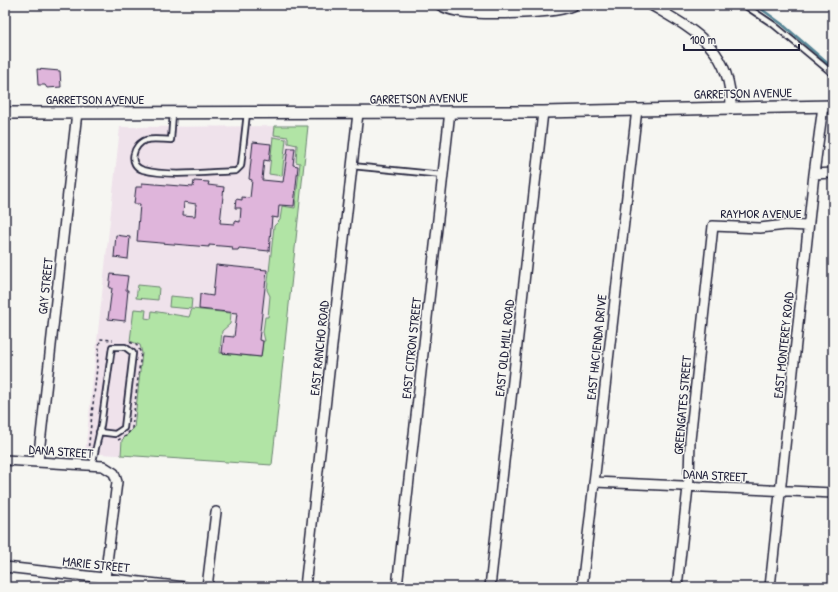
<svg xmlns="http://www.w3.org/2000/svg" width="838" height="592" font-family="'Patrick Hand',sans-serif">
<rect width="100%" height="100%" fill="#f6f6f2"/>
<filter id="ink" filterUnits="userSpaceOnUse"><feTurbulence type="fractalNoise" baseFrequency=".025" numOctaves="2"/><feDisplacementMap in="SourceGraphic" scale="8" xChannelSelector="R" yChannelSelector="G"/><feConvolveMatrix kernelMatrix="1 2 1 2 8 2 1 2 1" color-interpolation-filters="sRGB"/></filter>
<g filter="url(#ink)">
<!-- built -->
<path fill="#efe2eb" d="M308 126 272 465 85 453 120 127Z"/>
<!-- green -->
<path fill="#b1e4a5" stroke="#6a8370" d="M275 126H308L272 465 121 455 122 440 134 428 142 353 140 345 130 341 134 309 146 310 145 318 151 319 152 311 189 317 192 309 231 313 230 324 222 331 220 353 261 357 263 341H265L263 332 265 317H268L270 296 267 290 274 226 280 220 282 206 295 208 300 163 296 162 297 145 288 143V137L274 135Z
M273 137 286 139 282 176 269 174Z
M138 285 159 287 158 300 136 298Z
M170 296 192 298 191 309 169 307Z"/>
<g fill="none" stroke-linecap="round" stroke-linejoin="round">
<!-- stream -->
<path stroke="#568697" stroke-width="2.5" d="M756 5 782 24 833 68"/>
</g>
<!-- building -->
<path fill="#dfb5db" stroke="#22223b" fill-rule="evenodd" d="M37 69 60 71 61 87 47 88 45 85H38Z
M253 142 271 144 269 161 264 160 262 180 283 182 288 148H295L293 165 298 166 294 206 279 205 278 218 272 217 269 251 239 248 238 250H232L233 247 209 245V247L137 241 140 204H134L136 187H142V183L193 187 194 181 209 182 208 185 224 187 220 223 235 224V221L240 222 241 208H235L236 199 242 200V197L250 198 252 180 249 179ZM184 202 196 204 195 216 183 215Z
M116 235 130 237 128 259 114 257Z
M216 265 267 270 259 340 263 341 261 357 222 353 224 336 234 337 237 313 199 309 200 294 213 296Z
M111 274 128 276 126 290H128L125 321 108 319 112 288H109Z"/>
<g fill="none" stroke-linecap="round" stroke-linejoin="round">
<defs>
<path id="service" d="M744 5 774 25 833 74
M173 113 171 140C164 140 154 138 146 140 133 144 127 165 143 170 168 177 209 172 236 171L241 166 247 113
M352 166 443 175
M92 466 101 425 112 347H125L133 353 124 428 115 434 99 432"/>
<path id="minor" d="M440 5C445 8 451 10 457 11 478 15 558 15 574 5
M651 5C695 31 731 48 731 107
M814 174 833 173
M5 460 103 466 114 473 117 482 105 578
M38 462 77 112
M595 482 833 493
M5 567 185 587
M207 587 216 512
M305 587 358 113
M397 587 450 111
M490 587 543 112
M582 587 637 109
M677 587 689 478 690 440 713 226 760 228 786 225 808 226
M770 587 814 174 823 106"/>
<path id="tertiary" d="M5 113 543 112 833 106"/>
</defs>
<!-- service casing -->
<use href="#service" stroke="#22223b" stroke-width="8"/>
<!-- minor casing -->
<use href="#minor" stroke="#22223b" stroke-width="12"/>
<!-- tertiary casing -->
<use href="#tertiary" stroke="#22223b" stroke-width="14"/>
<!-- path -->
<path stroke="#22223b" stroke-width="1.5" stroke-dasharray="3 3" stroke-linecap="butt" d="M118 440 126 436 132 428 141 353 136 344 128 342
M88 452 100 339 113 340"/>
<!-- service -->
<use href="#service" stroke="#f6f6f2" stroke-width="4.5"/>
<!-- minor -->
<use href="#minor" stroke="#f6f6f2" stroke-width="9"/>
<!-- tertiary -->
<use href="#tertiary" stroke="#f6f6f2" stroke-width="11"/>
</g>
</g>
<g text-anchor="middle" dominant-baseline="central" stroke-width="3" stroke-linejoin="round" paint-order="stroke">
<!-- street labels -->
<g font-size="13" fill="#22223b" stroke="#f6f6f2">
<text transform="translate(743 93) rotate(-1)">GARRETSON AVENUE</text>
<text transform="translate(419 98) rotate(-1)">GARRETSON AVENUE</text>
<text x="95" y="99">GARRETSON AVENUE</text>
<text x="761" y="213">RAYMOR AVENUE</text>
<text transform="translate(45 286) rotate(-84)">GAY STREET</text>
<text transform="translate(783 345) rotate(-84)">EAST MONTEREY ROAD</text>
<text transform="translate(596 347) rotate(-84)">EAST HACIENDA DRIVE</text>
<text transform="translate(319 348) rotate(-84)">EAST RANCHO ROAD</text>
<text transform="translate(411 348) rotate(-84)">EAST CITRON STREET</text>
<text transform="translate(504 348) rotate(-84)">EAST OLD MILL ROAD</text>
<text transform="translate(682 405) rotate(-85)">GREENGATES STREET</text>
<text transform="translate(61 451) rotate(4)">DANA STREET</text>
<text transform="translate(715 475) rotate(3)">DANA STREET</text>
<text transform="translate(96 564) rotate(6)">MARIE STREET</text>
</g>
</g>
<!-- margin -->
<rect width="838" height="592" fill="none" stroke="#f6f6f2" stroke-width="20"/>
<rect x="10" y="10" width="818" height="572" fill="none" stroke="#22223b" stroke-width="1.5" filter="url(#ink)"/>
<!-- scale -->
<path d="M684 44v6h115v-6" fill="none" stroke="#22223b" stroke-width="2"/>
<text x="690" y="44" font-size="12" fill="#22223b" stroke="#f6f6f2" stroke-width="3" paint-order="stroke">100 m</text>
</svg>
